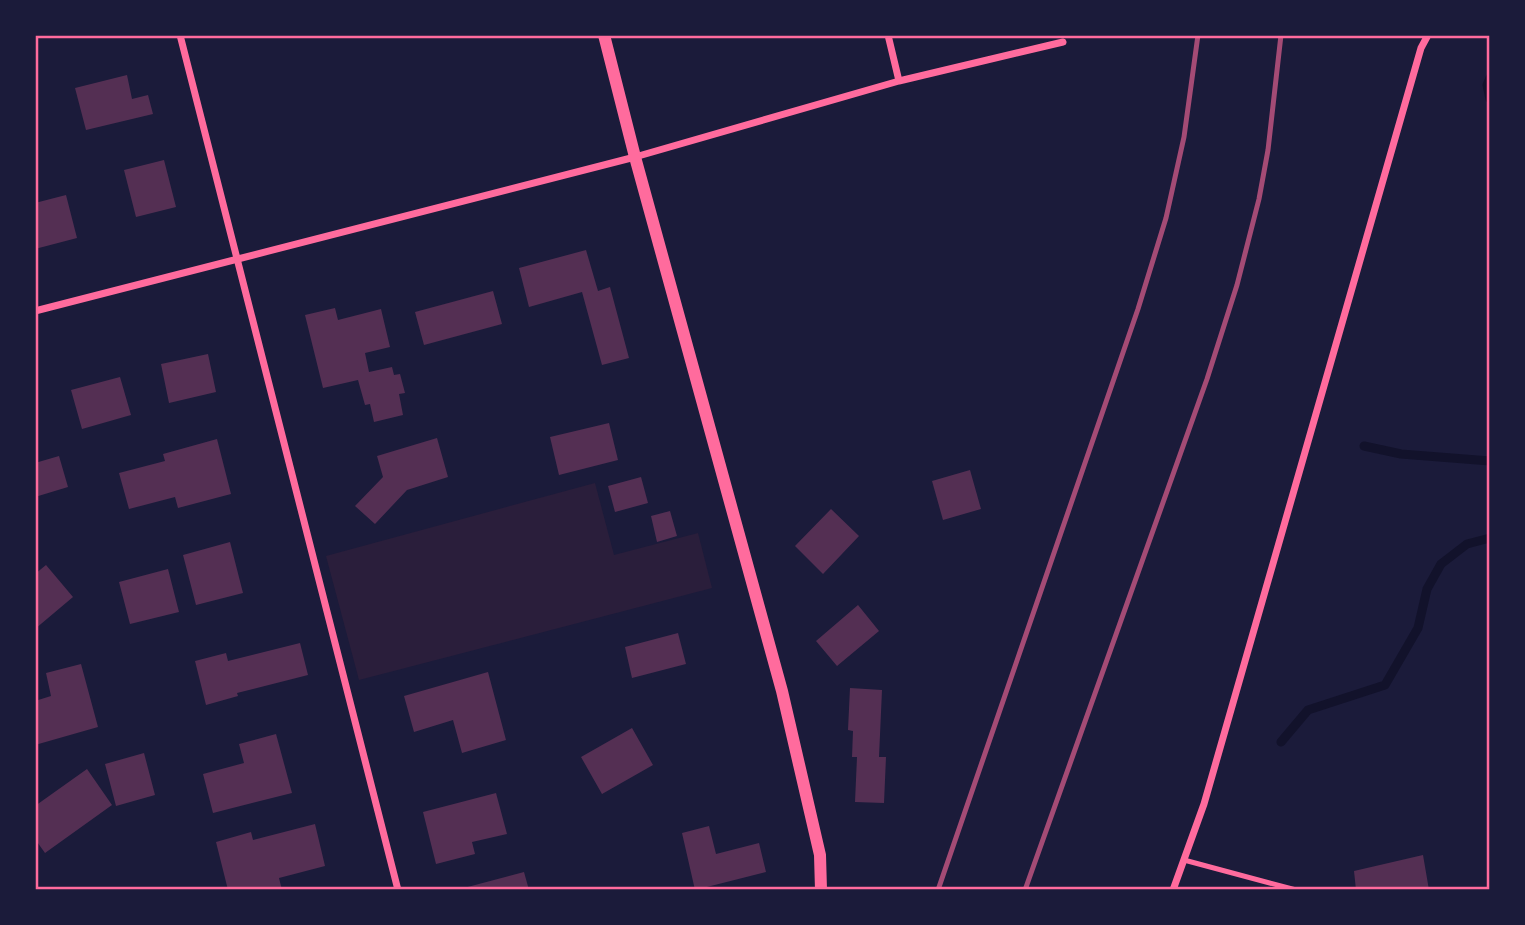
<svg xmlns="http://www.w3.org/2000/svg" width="1525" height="925" font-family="'Open Sans',sans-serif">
<rect width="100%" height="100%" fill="#1b1b3a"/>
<!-- green -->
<path fill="#2a1e3b" d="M595 483 614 555 698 533 712 588 359 680 326 556Z"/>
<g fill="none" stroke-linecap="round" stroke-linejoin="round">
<!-- stream -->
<path stroke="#12122b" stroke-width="9" d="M1490 78 1487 85 1490 99
M1364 446 1401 454 1490 461
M1281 742 1308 710 1385 685 1418 628 1427 589 1441 564 1467 544 1490 538"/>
</g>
<!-- building -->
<path fill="#542f53" d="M127 75 132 99 148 95 153 114 86 130 75 88Z
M164 160 176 207 136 217 124 170Z
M66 195 77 238 35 249V203Z
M586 250 598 291 610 287 629 358 602 365 582 292 529 307 519 268Z
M493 291 502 324 424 345 415 312Z
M335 308 338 320 381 309 390 347 365 353 369 372 392 367 394 375 400 374 405 393 399 394 403 415 374 422 370 404 365 405 358 380 323 388 305 315Z
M208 354 216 392 169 403 161 364Z
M120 377 131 415 82 429 71 390Z
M609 423 618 460 559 475 550 437Z
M437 438 448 477 407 490 375 524 355 506 383 477 377 456Z
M217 439 231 494 178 508 175 497 129 509 119 473 165 461 163 454Z
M59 456 68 487 35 497V463Z
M970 470 981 509 943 520 932 481Z
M641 477 648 503 615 512 608 486Z
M831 509 859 536 823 574 795 546Z
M670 511 677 536 657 542 651 516Z
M230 542 243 593 196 605 183 555Z
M46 565 73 597 35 629V574Z
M168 569 179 612 130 624 119 582Z
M858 605 879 631 837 666 816 641Z
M678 633 686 664 632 678 625 647Z
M300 643 308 675 237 693 238 696 206 705 195 661 226 653 228 661Z
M81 664 98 727 35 745V701L51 696 46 673Z
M488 672 506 740 462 753 453 720 414 732 404 696Z
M850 688 882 690 879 757H886L884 803 855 802 857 757H852L853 731 848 730Z
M632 728 653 765 602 794 581 757Z
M276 734 292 793 213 813 203 774 244 763 239 744Z
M144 753 155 795 116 806 105 764Z
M87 769 112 805 45 853 35 839V806Z
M496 793 507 834 472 842 475 854 436 864 423 812Z
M315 824 325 866 279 878 282 890H228L216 842 251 832 253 840Z
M709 826 716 854 759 843 766 872 695 890 682 833Z
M1423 855 1429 890H1356L1354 871Z
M524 872 529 890H460V889Z"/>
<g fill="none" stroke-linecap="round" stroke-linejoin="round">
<!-- service -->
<path stroke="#ff6b9d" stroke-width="5" d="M1184 860 1296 890"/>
<!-- minor -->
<path stroke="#ff6b9d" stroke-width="7" d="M180 35 398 890
M888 35 899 81
M35 311 635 157 899 81 1063 42
M1173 890 1204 804 1421 48 1428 35"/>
<!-- tertiary -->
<path stroke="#ff6b9d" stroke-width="12" d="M604 35 635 157 782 691 820 855 821 890"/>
<!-- rail -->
<path stroke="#a44b75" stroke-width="5" d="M938 890 1138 309 1166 218 1184 137 1198 35
M1025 890 1207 379 1237 285 1259 199 1268 150 1281 35"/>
</g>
<!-- border -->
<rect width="1525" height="925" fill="none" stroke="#1b1b3a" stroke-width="74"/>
<rect x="37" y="37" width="1451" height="851" fill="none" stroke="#ff6b9d" stroke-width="2.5"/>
</svg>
